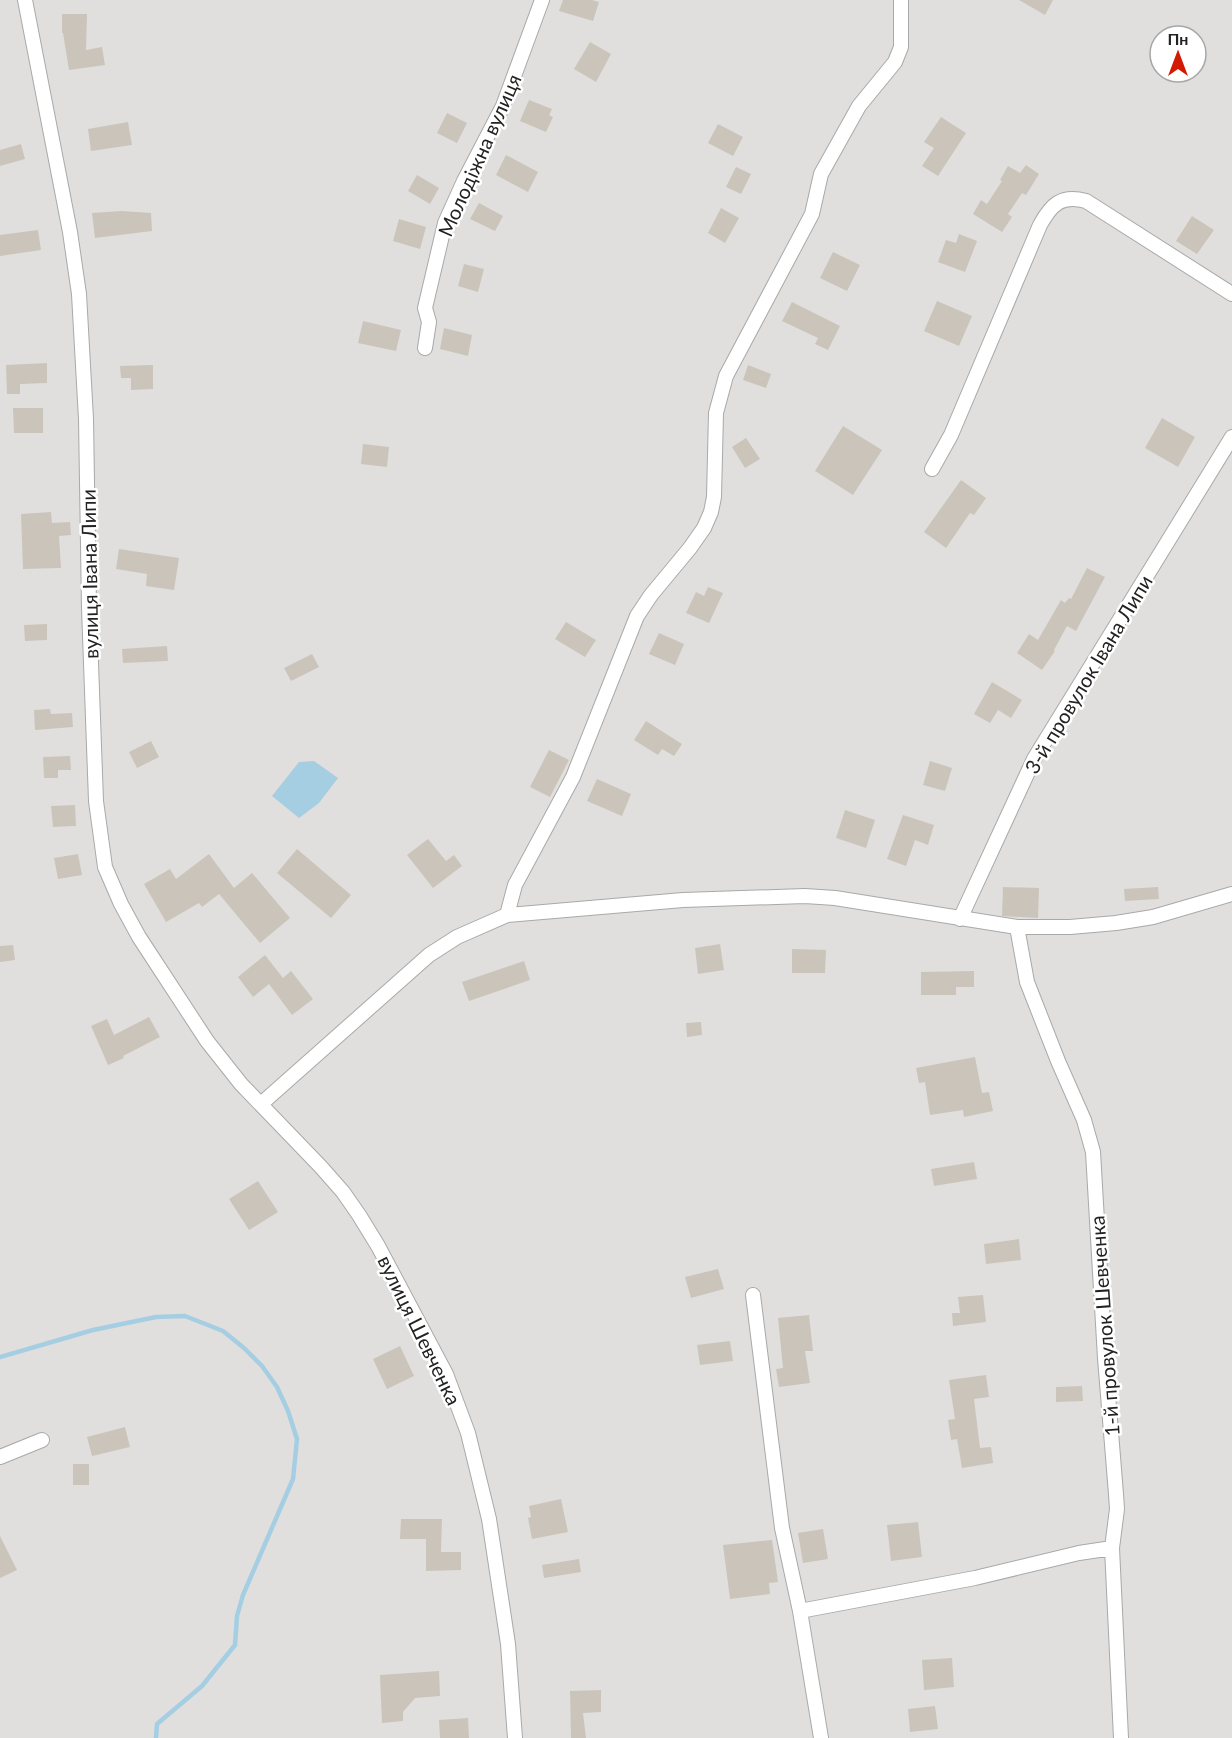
<svg xmlns="http://www.w3.org/2000/svg" width="1232" height="1738" font-family="Lato,sans-serif">
<rect width="100%" height="100%" fill="#f2f0e8"/>
<!-- residential -->
<path fill="#e0dfde" fill-rule="evenodd" d="M0 0H1232V1738H0ZM1160 36H1196V72H1160Z"/>
<!-- water -->
<path fill="#a5cee3" d="M314 761 338 778 319 803 299 818 272 796 299 762Z"/>
<g fill="none" stroke-linecap="round" stroke-linejoin="round">
<!-- stream -->
<path stroke="#a5cee3" stroke-width="4.5" d="M0 1357 93 1330 156 1317 185 1316 223 1331 244 1348 262 1366 277 1387 288 1411 297 1439 293 1479 243 1595 237 1616 235 1645 202 1686 157 1724 156 1738"/>
</g>
<!-- building -->
<path fill="#cbc4ba" d="M563 0H592L599 2 593 21 559 11Z
M1019 0H1053L1045 15Z
M62 14H87L86 50 102 47 105 65 69 70 63 33H62Z
M590 42 611 54 596 82 574 69Z
M529 100 552 109 549 115 553 117 546 132 520 121Z
M447 113 467 123 457 143 437 133Z
M941 117 966 133 938 176 922 166 934 148 924 142Z
M128 122 132 145 91 151 88 129Z
M718 124 743 137 733 156 708 143Z
M21 144 25 159 0 166V150Z
M506 155 538 172 528 192 496 175Z
M1026 165 1039 174 1026 195 1022 193 1008 214 1012 217 1002 232 973 214 981 200 987 204 1002 181 1000 180 1008 166 1020 173Z
M736 167 751 174 741 194 726 187Z
M417 175 439 188 430 204 408 191Z
M479 203 503 216 495 231 470 219Z
M721 208 739 218 725 243 708 233Z
M122 211 151 213 152 231 95 238 92 213Z
M1192 216 1214 230 1197 254 1176 241Z
M399 219 426 227 420 249 393 241Z
M38 230 41 250 0 256V235Z
M959 234 977 241 965 272 938 262 946 240 956 243Z
M833 252 860 265 847 291 820 278Z
M464 264 484 269 478 292 458 286Z
M937 301 972 316 959 346 924 331Z
M792 302 840 326 828 350 815 344 818 338 782 321Z
M363 321 401 330 396 351 358 343Z
M444 328 472 335 468 356 440 349Z
M47 363V383L20 384V394H7L6 365Z
M153 365V389L131 390V378H121L120 366Z
M748 365 771 374 766 388 743 380Z
M13 408H43V433H14Z
M1162 418 1195 437 1178 467 1145 448Z
M843 426 882 450 853 495 815 471Z
M746 438 760 459 745 468 732 447Z
M363 444 389 447 387 467 361 464Z
M961 480 986 498 974 515 970 513 946 548 924 532Z
M51 512 52 523 70 522 71 535 59 536 61 568 23 569 21 514Z
M119 549 179 558 174 590 146 586 147 574 116 569Z
M1087 568 1105 577 1076 631 1067 626 1054 650 1055 651 1042 670 1017 653 1029 634 1038 640 1061 600 1065 603 1069 598 1071 599Z
M708 587 723 593 709 623 686 613 696 592 704 596Z
M566 622 596 640 585 657 555 639Z
M47 624V640L25 641 24 625Z
M659 633 684 644 675 665 649 654Z
M167 646 168 661 123 663 122 649Z
M312 654 319 667 291 681 284 668Z
M992 682 1022 700 1011 718 998 710 990 723 974 714Z
M50 709 51 714 72 713 73 727 35 730 34 710Z
M646 721 682 744 674 756 662 749 658 755 634 740Z
M151 741 159 757 137 768 129 752Z
M549 750 569 760 550 797 530 787Z
M70 756 71 770H58V778H44L43 757Z
M930 761 952 768 945 791 923 785Z
M597 779 631 794 622 816 587 801Z
M75 805 76 826 53 827 51 806Z
M845 810 875 820 866 848 836 838Z
M903 815 934 825 928 845 915 840 906 866 887 859Z
M428 839 446 861 454 855 462 866 433 888 407 855Z
M297 849 351 895 331 918 277 873Z
M78 854 82 875 58 879 54 858Z
M209 854 234 888 252 873 290 918 260 943 219 894 202 907 199 903 166 922 144 884 170 869 176 879Z
M1003 887 1039 888 1038 918 1002 916Z
M1158 887 1159 899 1125 901 1124 889Z
M720 944 724 970 698 974 695 948Z
M13 945 15 960 0 962V946Z
M792 949 826 950 825 973H792Z
M265 955 283 978 291 971 313 999 292 1015 269 984 253 997 238 977Z
M524 961 530 980 469 1001 462 982Z
M974 971V987H956V995H921V972Z
M149 1017 160 1037 123 1056 124 1058 108 1065 91 1026 107 1019 114 1035Z
M701 1022 702 1035 687 1037 686 1023Z
M975 1057 982 1093 989 1092 993 1111 964 1117 963 1110 930 1115 925 1082 919 1083 916 1068Z
M974 1162 977 1179 934 1186 931 1169Z
M258 1181 278 1212 249 1230 229 1199Z
M1019 1239 1021 1260 986 1264 984 1244Z
M718 1269 724 1289 691 1298 685 1277Z
M983 1295 986 1322 953 1326 952 1313H960L958 1297Z
M809 1315 813 1351H805L810 1383 779 1387 776 1369 783 1368 778 1318Z
M730 1341 733 1361 700 1365 697 1345Z
M400 1346 414 1376 387 1389 373 1359Z
M986 1375 989 1397 974 1399 980 1448 991 1447 993 1463 962 1468 957 1439 951 1440 948 1420 955 1419 949 1380Z
M1082 1386 1083 1401 1056 1402V1387Z
M125 1427 130 1447 92 1456 87 1437Z
M73 1464H89V1485H73Z
M561 1499 568 1532 532 1539 528 1518 531 1517 529 1506Z
M401 1519H442L441 1552H461V1570L426 1571V1539H400Z
M918 1522 922 1557 891 1561 887 1525Z
M823 1529 828 1559 803 1563 798 1533Z
M0 1536 17 1570 0 1578Z
M772 1540 778 1582 769 1583 770 1594 730 1599 723 1545Z
M579 1559 581 1572 544 1578 542 1565Z
M952 1658 954 1687 924 1690 922 1660Z
M439 1671 440 1696 415 1698 403 1712V1721L382 1723 380 1675Z
M601 1690V1712L583 1713 586 1738H571L570 1691Z
M935 1706 938 1729 910 1732 908 1709Z
M468 1718 469 1738H440L439 1720Z"/>
<g fill="none" stroke-linecap="round" stroke-linejoin="round">
<defs>
<path id="minor" d="M25 0 70 232 79 294 86 419 89 608 96 801 105 867 121 904 139 937 207 1041 241 1084 321 1167 343 1192 359 1215 378 1246 446 1374 468 1433 489 1519 508 1644 515 1738
M425 348 429 322 425 308 445 223 464 181 503 106 542 0
M932 469 951 435 1040 225C1051 205 1061 194 1086 201L1232 294
M507 915 515 885 573 777 637 616 651 595 690 548 704 528 711 512 714 497 716 413 726 376 812 214 821 174 859 106 895 62 901 47V0
M960 919 1034 759 1232 437
M1017 927 1027 982 1058 1061 1084 1120 1093 1152 1105 1358 1116 1494 1117 1509 1112 1548 1121 1738
M261 1104 429 955 457 937 507 915 683 900 805 896 835 898 1017 927H1070L1116 923 1153 917 1232 894
M753 1295 782 1528 800 1611 821 1738
M0 1457 42 1440
M800 1611 975 1578 1079 1553 1112 1548"/>
</defs>
<!-- minor casing -->
<use href="#minor" stroke="#a9a9a9" stroke-width="16"/>
<!-- minor -->
<use href="#minor" stroke="#fff" stroke-width="14"/>
</g>
<g text-anchor="middle" dominant-baseline="central" stroke-width="5" stroke-linejoin="round" paint-order="stroke">
<!-- street labels -->
<g font-size="20" fill="#222" stroke="#fff">
<text transform="translate(479 155) rotate(-66)">Молодіжна вулиця</text>
<text transform="translate(89 574) rotate(-91)">вулиця Івана Липи</text>
<text transform="translate(1088 674) rotate(-59)">3-й провулок Івана Липи</text>
<text transform="translate(1104 1326) rotate(-94)">1-й провулок Шевченка</text>
<text transform="translate(420 1330) rotate(64)">вулиця Шевченка</text>
</g>
</g>
<!-- north arrow -->
<g transform="translate(1178 54)"><circle r="28" fill="#ffffff" stroke="#a7a7a7" stroke-width="1.5"/>
<path d="M0-4.5L10 22L0 15L-10 22Z" fill="#d31900"/>
<text y="-9" font-size="16" font-weight="bold" text-anchor="middle" fill="#222222">Пн</text>
</g>
</svg>
